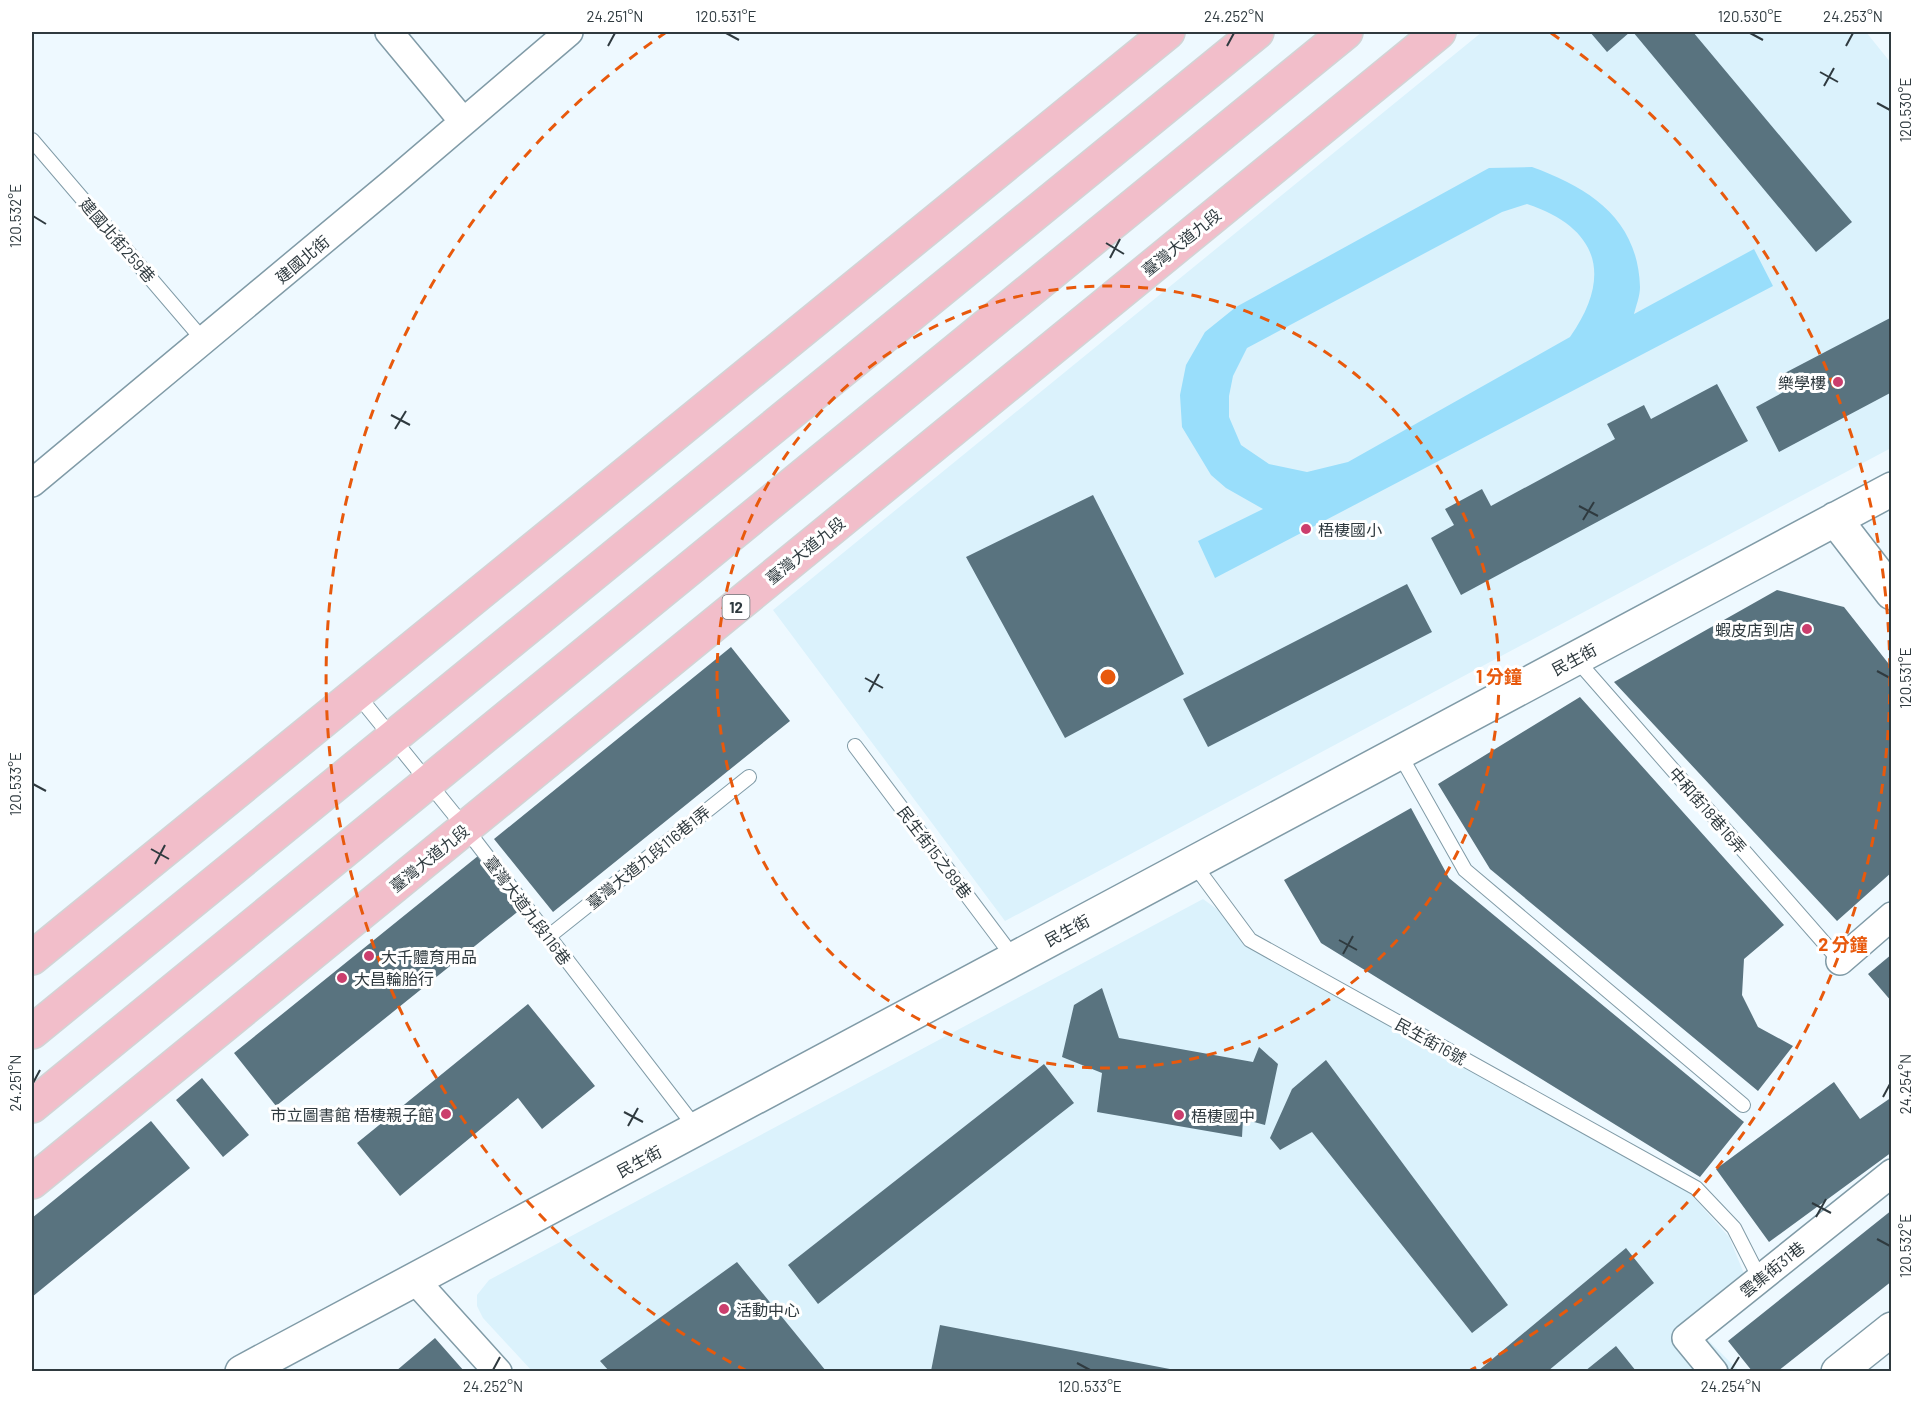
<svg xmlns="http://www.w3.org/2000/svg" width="1923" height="1403" font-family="Barlow,'Noto Sans TC',sans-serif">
<rect width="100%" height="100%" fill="#eef9ff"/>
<!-- built -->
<path fill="#dbf2fc" d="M1482 32H1866L1891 63V448L1005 921 773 610Z
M1203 899 1283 957 1487 1067 1634 1163 1686 1189 1729 1237 1745 1276 1692 1324 1740 1372 532 1371 483 1318 477 1306V1295L489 1280Z"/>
<!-- green -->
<path fill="#99defb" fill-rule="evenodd" d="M1532 167C1590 188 1638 219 1640 287 1640 296 1636 306 1634 314L1754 249 1773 286 1215 578 1198 541 1263 509 1226 488 1211 475 1182 427 1180 395 1186 365 1205 332 1236 307 1489 168ZM1527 204C1599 228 1613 276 1570 337L1348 462 1307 472 1269 464 1241 445 1229 417V396L1233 376 1247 348 1502 212Z"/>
<!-- building -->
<path fill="#59737f" d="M1590 32H1630L1607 52Z
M1633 32H1693L1852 222 1816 252Z
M1892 317V392L1779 452 1756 407 1789 389 1781 375Z
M1717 384 1748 441 1461 595 1431 538 1454 525 1445 509 1482 489 1491 506 1615 439 1607 424 1644 405 1651 419Z
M1093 495 1184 674 1065 738 966 557Z
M1407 584 1432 632 1208 747 1183 699Z
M1777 590 1844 607 1892 668V872L1837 921 1614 682Z
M731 647 790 721 553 912 494 839Z
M1580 697 1784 925 1744 959 1742 995 1758 1027 1793 1046 1758 1091 1490 869 1438 784Z
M1411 808 1449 878 1744 1122 1700 1177 1321 943 1284 880Z
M478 856 521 909 276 1106 234 1053Z
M1892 954V1002L1868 974Z
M1102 988 1119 1038 1253 1062 1259 1047 1278 1064 1265 1125 1243 1119 1242 1137 1097 1112 1102 1073 1062 1057 1074 1005Z
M528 1004 595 1086 542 1129 518 1098 400 1196 357 1143Z
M1326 1060 1508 1305 1472 1333 1312 1132 1280 1150 1270 1138 1292 1089Z
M1044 1064 1074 1103 818 1304 788 1265Z
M202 1078 249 1135 223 1157 176 1100Z
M1834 1082 1860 1119 1892 1097V1152L1769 1242 1716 1169Z
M151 1121 190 1168 32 1297V1218Z
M1892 1210V1281L1778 1371H1752L1728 1341Z
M1626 1248 1654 1283 1548 1371H1478Z
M737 1262 826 1371H609L600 1361Z
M940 1325 1175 1370V1371H931Z
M435 1338 464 1371H396Z
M1616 1346 1636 1371H1585Z"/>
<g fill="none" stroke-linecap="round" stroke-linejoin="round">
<defs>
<path id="lane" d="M32 140 204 341
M1575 658 1840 961
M356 693 466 829 696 1128
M855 746 1014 958
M1399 753 1465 870 1743 1105
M1193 863 1250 940 1696 1188 1734 1228 1760 1279
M548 937 749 777"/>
<path id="street" d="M389 32 462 120
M32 483 392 183 569 32
M1840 961 1892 916
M414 1279 498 1372
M1714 1372 1686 1338 1892 1173"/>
<path id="secondary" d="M1835 519 1892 593
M242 1372 1892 489
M1838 1372 1892 1329"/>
<path id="primary" d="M32 958 1168 32
M32 1032 1257 32
M32 1106 1346 32
M32 1182 1439 32"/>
</defs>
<!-- lane casing -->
<use href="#lane" stroke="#809ba7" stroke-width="16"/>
<!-- street casing -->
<use href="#street" stroke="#809ba7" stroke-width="30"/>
<!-- secondary casing -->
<use href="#secondary" stroke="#809ba7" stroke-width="36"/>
<!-- primary casing -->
<use href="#primary" stroke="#d1d4d5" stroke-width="36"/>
<!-- lane -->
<use href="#lane" stroke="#fff" stroke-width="14"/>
<!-- street -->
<use href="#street" stroke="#fff" stroke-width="27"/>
<!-- secondary -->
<use href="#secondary" stroke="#fff" stroke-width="33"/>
<!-- primary -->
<use href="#primary" stroke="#f2beca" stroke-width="33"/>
</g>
<!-- ticks -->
<path fill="none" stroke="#2f3a3f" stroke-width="2" d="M726 33 739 40M1750 33 1763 40M608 46 615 33M1227 46 1234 33M1846 46 1853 33M1820 72 1838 82M1824 86 1834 68M1877 103 1890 110M33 216 46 224M1106 243 1124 254M1110 258 1120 239M391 415 410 425M395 429 406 411M1579 506 1598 516M1583 520 1594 502M1877 671 1890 678M865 678 883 688M869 692 879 674M33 784 46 791M151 849 169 859M155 864 165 845M1339 940 1357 950M1343 954 1353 936M33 1083 40 1070M1883 1097 1890 1084M624 1112 643 1122M628 1126 638 1108M1812 1203 1831 1213M1816 1217 1826 1199M1877 1239 1890 1246M1077 1363 1090 1370M493 1370 500 1357M1731 1370 1739 1357"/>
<!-- distance rings -->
<g fill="none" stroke="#e8590c" stroke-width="3" stroke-dasharray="10 8">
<circle cx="1108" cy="677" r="391"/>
<path d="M747 1371A782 782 0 0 1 665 33M1551 33A782 782 0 0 1 1469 1371"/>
</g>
<!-- markers -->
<g fill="#cb3e6d" stroke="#fff" stroke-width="2">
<circle cx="1838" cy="382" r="6"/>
<circle cx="1306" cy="529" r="6"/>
<circle cx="1807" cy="629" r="6"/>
<circle cx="369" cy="956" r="6"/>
<circle cx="342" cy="978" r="6"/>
<circle cx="446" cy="1114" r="6"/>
<circle cx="1179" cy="1115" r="6"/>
<circle cx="724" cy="1309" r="6"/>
</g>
<g text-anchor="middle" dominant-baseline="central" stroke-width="6" stroke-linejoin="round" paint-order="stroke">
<!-- shield labels -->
<rect fill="#fff" stroke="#6d7579" stroke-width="1.5" x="722.5" y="595" width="27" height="24" rx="4.5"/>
<g font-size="15" font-weight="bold" fill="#2f3a3f">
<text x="736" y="607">12</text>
</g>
<!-- street labels -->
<g font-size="16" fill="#2f3a3f" stroke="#fff">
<text transform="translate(118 240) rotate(49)">建國北街259巷</text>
<text transform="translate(1181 242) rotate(-39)">臺灣大道九段</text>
<text transform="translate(302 259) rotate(-40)">建國北街</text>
<text transform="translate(805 550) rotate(-39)">臺灣大道九段</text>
<text transform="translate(1574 659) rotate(-28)">民生街</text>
<text transform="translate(1708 810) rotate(49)">中和街18巷16弄</text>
<text transform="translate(935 852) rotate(53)">民生街15之89巷</text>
<text transform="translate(648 857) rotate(-39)">臺灣大道九段116巷1弄</text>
<text transform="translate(429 858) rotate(-39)">臺灣大道九段</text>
<text transform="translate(528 910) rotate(53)">臺灣大道九段116巷</text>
<text transform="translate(1067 930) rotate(-28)">民生街</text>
<text transform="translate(1431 1041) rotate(29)">民生街16號</text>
<text transform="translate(639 1161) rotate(-28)">民生街</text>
<text transform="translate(1772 1269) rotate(-39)">雲集街31巷</text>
</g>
<!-- poi labels -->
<g font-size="16" fill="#2f3a3f" stroke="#fff" text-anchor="start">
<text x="1826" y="382" text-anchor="end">樂學樓</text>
<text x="1318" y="529">梧棲國小</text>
<text x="1795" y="629" text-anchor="end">蝦皮店到店</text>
<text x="381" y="956">大千體育用品</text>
<text x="354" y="978">大昌輪胎行</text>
<text x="434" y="1114" text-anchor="end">市立圖書館 梧棲親子館</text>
<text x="1191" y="1115">梧棲國中</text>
<text x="736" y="1309">活動中心</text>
</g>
</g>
<circle cx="1108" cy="677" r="9" fill="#e8590c" stroke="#fff" stroke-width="3"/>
<g font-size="18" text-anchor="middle" font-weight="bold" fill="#e8590c" stroke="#fff" stroke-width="6" stroke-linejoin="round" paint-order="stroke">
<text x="1499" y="683">1 分鐘</text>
<text x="1843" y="951">2 分鐘</text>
</g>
<!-- border -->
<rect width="1923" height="1403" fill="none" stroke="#ffffff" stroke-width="66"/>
<rect x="33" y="33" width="1857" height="1337" fill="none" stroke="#2f3a3f" stroke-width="2"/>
<g font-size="15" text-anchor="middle" fill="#2f3a3f">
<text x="615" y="22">24.251°N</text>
<text x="726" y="22">120.531°E</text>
<text x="1234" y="22">24.252°N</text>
<text x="1750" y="22">120.530°E</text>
<text x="1853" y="22">24.253°N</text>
<text transform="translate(1906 110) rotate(-90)" y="5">120.530°E</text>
<text transform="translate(16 216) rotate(-90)" y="5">120.532°E</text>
<text transform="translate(1906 678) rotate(-90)" y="5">120.531°E</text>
<text transform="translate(16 784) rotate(-90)" y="5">120.533°E</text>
<text transform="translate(16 1083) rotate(-90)" y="5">24.251°N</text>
<text transform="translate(1906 1084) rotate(-90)" y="5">24.254°N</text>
<text transform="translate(1906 1246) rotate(-90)" y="5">120.532°E</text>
<text x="493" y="1392">24.252°N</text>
<text x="1090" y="1392">120.533°E</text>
<text x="1731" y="1392">24.254°N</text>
</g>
</svg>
